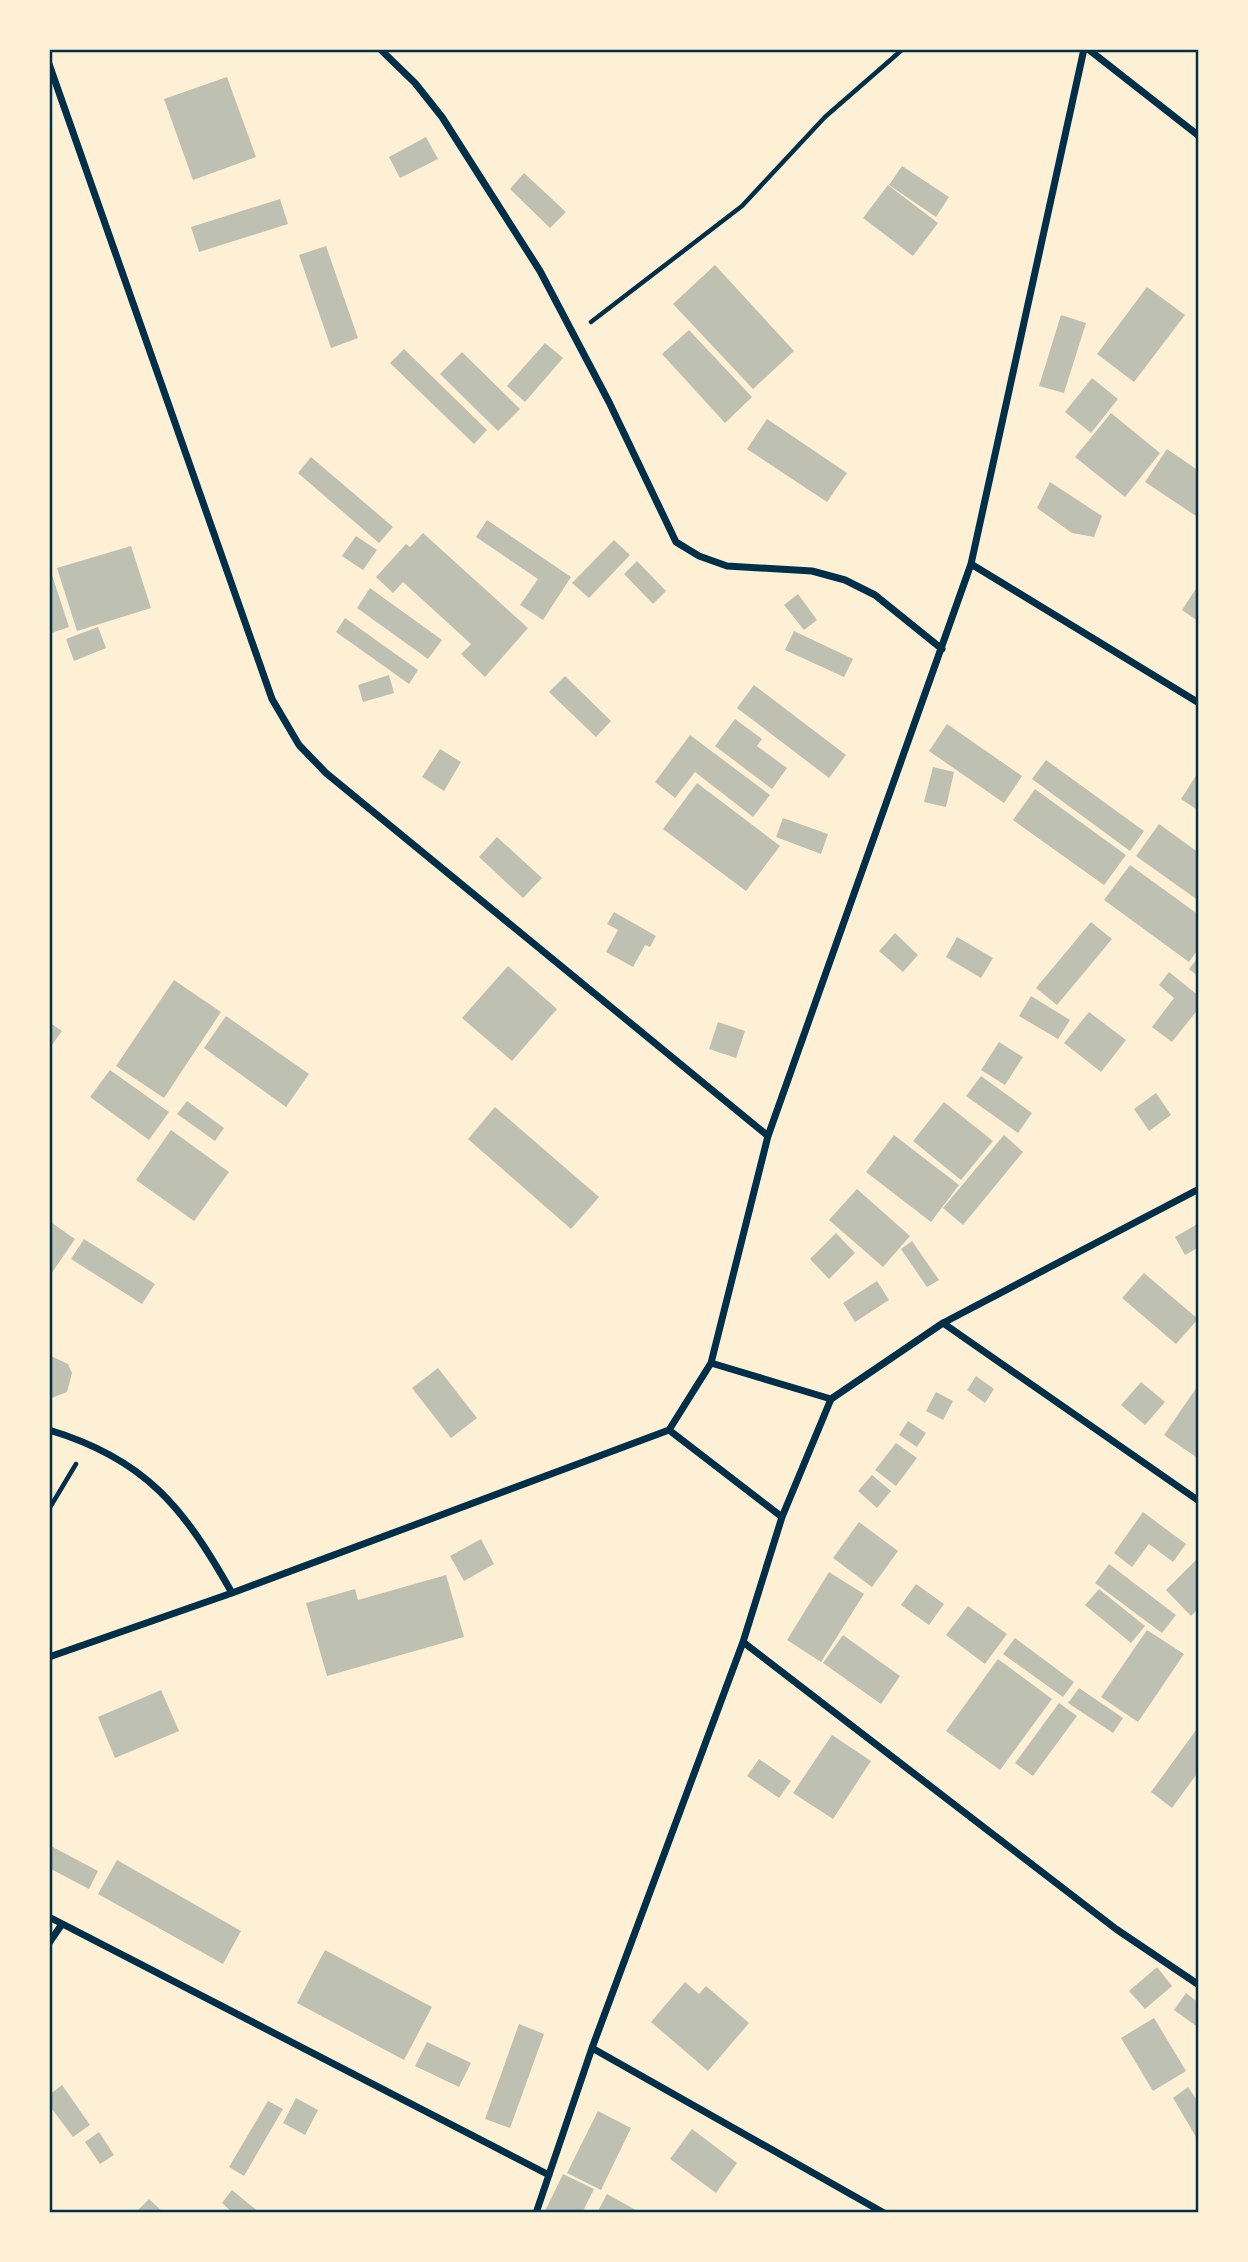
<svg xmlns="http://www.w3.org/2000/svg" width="1248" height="2262" font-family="'Space Grotesk',sans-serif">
<rect width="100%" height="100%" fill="#fdf0d5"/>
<!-- building -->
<path fill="#bec0b2" d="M227 77 256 157 193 180 164 99Z
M426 137 438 159 400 178 389 157Z
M902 166 949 197 936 217 889 185Z
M524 173 566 212 550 228 510 189Z
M888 185 938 223 913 256 863 218Z
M280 199 288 224 199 252 191 227Z
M326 246 358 338 331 348 299 255Z
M715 265 794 351 753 389 673 304Z
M1147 287 1185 315 1134 382 1097 354Z
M1061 315 1086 323 1064 393 1039 386Z
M689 330 752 397 725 423 662 354Z
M545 343 563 358 525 402 507 386Z
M404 349 487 430 474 444 390 363Z
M462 352 520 409 498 431 440 374Z
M1092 378 1118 399 1091 433 1065 412Z
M1111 413 1160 453 1125 497 1075 457Z
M767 419 847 473 827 502 747 449Z
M1167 449 1199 471V518L1145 482Z
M311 457 393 527 379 543 298 473Z
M1050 482 1102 516 1094 537 1072 533 1037 508Z
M487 520 571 577 543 620 520 605 538 579 476 537Z
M423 533 528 628 485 677 461 654 471 644 403 582 393 593 376 577 406 544 410 547Z
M356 536 377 550 363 570 342 556Z
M614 540 630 555 589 598 572 583Z
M131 546 151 608 77 631 57 568Z
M637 561 666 591 653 604 624 574Z
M51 572 69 627 49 634V573Z
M1199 584V622L1182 610Z
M370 588 442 640 428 659 357 608Z
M798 594 817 620 804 630 784 605Z
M345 618 418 670 409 684 336 632Z
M98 627 106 648 74 661 66 639Z
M794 631 853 659 844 677 785 650Z
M389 675 394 693 363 702 358 685Z
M565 676 611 721 596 737 549 692Z
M754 685 846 755 829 778 737 708Z
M735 719 762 739 757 746 787 768 772 789 715 746Z
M947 724 1022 776 1004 803 929 751Z
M690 735 770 795 753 817 695 772 675 798 655 782Z
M440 749 461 762 444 791 422 777Z
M1046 760 1144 831 1130 851 1032 779Z
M933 767 954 772 946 807 924 802Z
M1199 771V811L1181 799Z
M697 783 780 846 746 891 663 829Z
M1035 789 1126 855 1104 885 1013 820Z
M783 818 828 834 821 854 776 837Z
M1159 824 1199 853V901L1136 856Z
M497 837 542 878 523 898 479 857Z
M1130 865 1199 915V948L1189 962 1104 900Z
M614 912 656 936 650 947 645 945 633 967 606 952 618 930 607 924Z
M1091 922 1112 939 1057 1005 1036 988Z
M895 933 918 955 903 972 879 951Z
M957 937 993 958 981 978 946 957Z
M1199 956V977L1189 969Z
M508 966 557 1009 512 1061 462 1018Z
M1169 972 1199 996V1008L1172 1042 1152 1027 1174 998 1159 985Z
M174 980 221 1012 164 1098 116 1066Z
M1031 996 1070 1020 1058 1039 1019 1016Z
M1089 1012 1126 1040 1101 1072 1064 1043Z
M226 1016 309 1074 286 1107 204 1048Z
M49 1022 62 1031 49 1049Z
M718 1022 745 1031 736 1058 709 1049Z
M999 1042 1023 1057 1005 1085 981 1070Z
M110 1070 169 1112 149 1140 90 1097Z
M981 1076 1032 1113 1018 1133 966 1096Z
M1156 1093 1171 1115 1149 1131 1134 1109Z
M187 1101 224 1128 215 1141 177 1114Z
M944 1102 993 1141 961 1180 913 1141Z
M495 1107 599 1197 571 1229 468 1139Z
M171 1130 229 1172 194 1221 136 1180Z
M894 1135 959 1185 931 1222 866 1172Z
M1004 1135 1023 1152 963 1225 943 1208Z
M857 1189 910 1236 883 1267 829 1220Z
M49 1221 75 1239 49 1277Z
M1199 1223V1247L1185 1255 1175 1237Z
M836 1233 855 1253 829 1279 810 1259Z
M84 1239 155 1284 142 1304 71 1259Z
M912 1241 939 1280 927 1287 901 1249Z
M1144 1273 1198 1319 1176 1344 1122 1298Z
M877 1281 889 1300 855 1322 843 1303Z
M49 1355 68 1364 72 1373 67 1392 49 1399Z
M438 1368 477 1418 451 1438 412 1388Z
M976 1376 994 1389 985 1403 967 1390Z
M1141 1382 1165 1402 1145 1425 1121 1405Z
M1199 1384V1459L1164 1435Z
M936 1392 953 1401 943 1420 926 1411Z
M908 1421 926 1433 917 1447 899 1435Z
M896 1443 917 1458 896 1486 875 1470Z
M872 1475 891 1491 877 1508 858 1491Z
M1143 1512 1186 1544 1173 1562 1149 1544 1132 1567 1114 1553Z
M859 1522 898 1551 872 1587 833 1558Z
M481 1539 494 1564 464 1581 450 1556Z
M1199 1557V1608L1191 1616 1166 1590Z
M1109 1564 1176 1615 1162 1633 1095 1583Z
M829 1572 864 1594 821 1662 787 1640Z
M446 1575 464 1637 327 1676 306 1603 355 1589 358 1600Z
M916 1584 944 1604 929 1625 901 1605Z
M1099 1589 1145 1626 1131 1643 1085 1605Z
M968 1606 1007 1634 985 1664 946 1635Z
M1147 1630 1184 1654 1138 1722 1101 1697Z
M843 1635 900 1676 881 1704 823 1663Z
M1015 1638 1074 1682 1063 1697 1003 1654Z
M998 1659 1052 1699 1000 1770 946 1731Z
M1079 1688 1123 1718 1113 1733 1068 1703Z
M161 1690 179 1731 115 1758 98 1717Z
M1059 1703 1077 1716 1033 1776 1015 1763Z
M1199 1726V1771L1172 1808 1151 1792Z
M832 1735 871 1761 833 1819 793 1793Z
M759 1759 791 1781 779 1798 747 1776Z
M49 1845 98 1871 89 1889 49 1868Z
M117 1860 241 1931 223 1964 98 1894Z
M325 1950 432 2007 404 2060 297 2003Z
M1157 1967 1172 1986 1145 2009 1129 1991Z
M685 1982 699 1994 706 1986 749 2023 708 2071 651 2022Z
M1186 1993 1199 2003V2028L1174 2010Z
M1154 2018 1186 2071 1153 2091 1121 2038Z
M519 2024 544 2034 510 2128 485 2119Z
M427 2042 471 2063 459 2087 415 2066Z
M62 2085 90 2125 73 2137 49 2105V2095Z
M1188 2087 1199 2103V2142L1173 2098Z
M296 2098 318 2110 305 2135 283 2123Z
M268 2101 283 2109 244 2176 229 2167Z
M598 2111 631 2128 601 2190 567 2173Z
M692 2129 737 2163 716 2193 670 2159Z
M99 2132 114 2155 100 2164 85 2142Z
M563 2174 594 2189 582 2213H544Z
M232 2190 260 2213H233L222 2203Z
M607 2194 641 2213H597Z
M149 2199 164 2213H135Z"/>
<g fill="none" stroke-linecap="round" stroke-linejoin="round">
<!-- path -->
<path stroke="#003049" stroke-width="4.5" d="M591 322 742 206 825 117 903 49
M49 1509 76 1464"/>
<!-- minor -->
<path stroke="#003049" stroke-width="7" d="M380 49 415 83 442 117 540 271 609 402 676 542 699 556 727 566 812 571 845 580 875 595 942 649
M1088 49 1199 136
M49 64 272 699 299 745 326 773 768 1136
M971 564 1199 703
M943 1323 1199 1501
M711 1363 831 1399
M49 1430C146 1459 184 1508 232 1593
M669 1430 782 1517
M743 1642 1116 1929 1199 1985
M49 1657 232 1593 669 1430 711 1363 768 1136 971 564 1084 49
M49 1917 549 2175
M49 1943 62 1924
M592 2048 884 2213
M536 2213 592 2048 743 1642 782 1517 831 1399 943 1323 1199 1189"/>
</g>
<!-- border -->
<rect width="1248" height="2262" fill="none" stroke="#fdf0d5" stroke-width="102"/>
<rect x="51" y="51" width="1146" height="2160" fill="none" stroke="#003049" stroke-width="2.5"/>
</svg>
